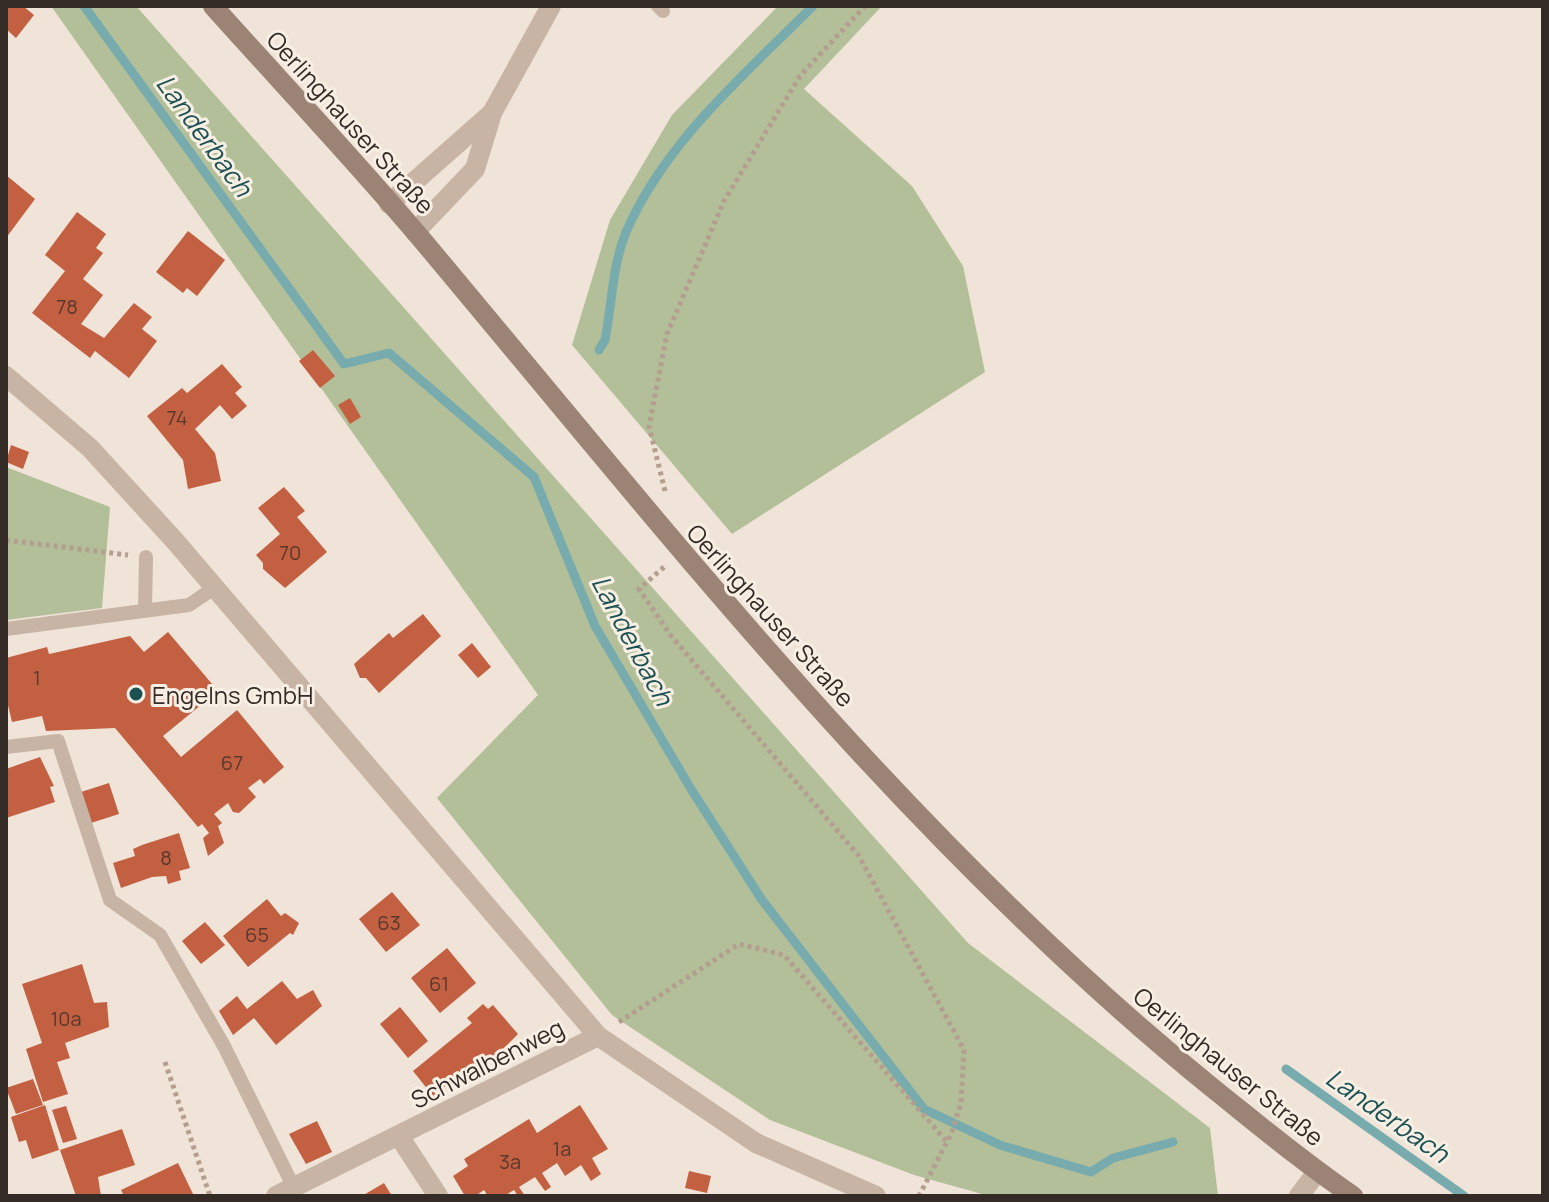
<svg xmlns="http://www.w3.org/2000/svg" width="1549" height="1202" font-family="Manrope,sans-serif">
<rect width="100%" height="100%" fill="#f0e4d8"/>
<!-- green -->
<path fill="#b3bf98" d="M51 6H136L968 943 1210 1128 1218 1196H989L914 1175 770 1120 612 1015 437 798 538 695Z
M778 6H882L804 89 912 186 963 266 985 372 732 534 572 345 610 220 672 115Z
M6 467 110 507 102 608 6 620Z"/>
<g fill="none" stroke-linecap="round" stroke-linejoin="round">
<!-- stream -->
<path stroke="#77abad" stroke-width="9" d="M84 6 344 364 389 353 534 477 595 626 691 789 762 900 924 1109 1000 1145 1091 1172 1113 1158 1173 1142
M599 350 605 340C612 305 612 266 626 232 665 142 745 74 813 6
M1286 1069 1464 1196"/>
</g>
<!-- building -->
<path fill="#c46042" d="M6 6H23L34 15 16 38 6 29Z
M6 175 35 199 6 238Z
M77 212 106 234 96 248 103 253 83 279 103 295 81 324 104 338 134 303 152 317 142 329 157 341 129 378 95 351 90 358 32 313 65 271 45 255Z
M188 231 225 260 197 296 187 288 183 293 156 272Z
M313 350 335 376 320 388 299 361Z
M222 364 242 387 235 393 247 406 232 419 220 405 195 429 215 453 221 481 188 489 183 460 147 416 182 388 187 393Z
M350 398 361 417 350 424 338 405Z
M11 445 29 452 23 469 6 462Z
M284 487 305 511 297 517 327 552 285 588 263 569V563L256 555 280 534 258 508Z
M423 614 441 636 379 693 366 678H360L354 664 389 633 393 638Z
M168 632 218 691 163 736 181 757 237 710 284 767 264 784 260 779 248 788 256 797 239 813 233 812 228 803 214 814 222 823 218 826 224 843 208 856 203 838 209 833 202 824 198 827 115 728 46 731 42 716 12 722 6 697V658L47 647 49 654 130 636 144 652Z
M472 643 491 667 478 678 458 655Z
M40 757 54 786 50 787 55 802 6 818V769Z
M109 783 119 814 91 823 81 792Z
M179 833 190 868 179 871 181 880 168 884 166 876 152 877 121 888 113 863 135 856 133 849 142 845Z
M392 892 420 925 386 952 359 919Z
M267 899 281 916 285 913 299 923 293 935 290 933 248 967 223 936Z
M205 922 225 945 201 964 182 941Z
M447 948 476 983 440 1013 411 978Z
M82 964 94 1003 107 1002 109 1027 65 1043 70 1058 57 1062 68 1094 43 1102 26 1049 42 1043 22 984Z
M282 981 297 999 313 990 322 1006 276 1045 254 1018 233 1035 219 1011 237 996 247 1009Z
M483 1004 488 1009 493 1005 518 1034 494 1058 492 1056 473 1072 469 1068 433 1096 413 1071 472 1023 467 1018Z
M400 1007 428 1041 408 1058 380 1024Z
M33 1079 43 1105 16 1114 6 1088Z
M45 1105 59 1150 32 1159 26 1140 19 1142 11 1117Z
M580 1105 608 1149 592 1158 601 1174 591 1181 581 1165 565 1176 557 1163 542 1173 551 1187 545 1191 535 1177 519 1187 525 1196H518L514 1190 504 1196H488L484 1190 475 1196H465L453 1176 468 1166 464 1159 529 1119 537 1133Z
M66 1106 77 1139 63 1143 52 1110Z
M317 1121 332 1152 306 1164 289 1134Z
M122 1129 135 1165 98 1177 101 1196H76L60 1150Z
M178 1163 194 1196H124L121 1190Z
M689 1171 711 1176 707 1193 685 1188Z
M384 1183 392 1196H362Z"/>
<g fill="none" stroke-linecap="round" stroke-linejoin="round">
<!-- path -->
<path stroke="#b49e8f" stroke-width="5" stroke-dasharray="4 4" stroke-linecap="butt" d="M665 491 649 426 667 334 724 201 800 76 865 6
M6 540 128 555
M664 567 639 589 672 637 859 856 964 1050 961 1103 952 1132 919 1196
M619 1022 739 944 784 955 948 1143
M165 1062 210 1196"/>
<!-- service -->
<path stroke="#c8b4a4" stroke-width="14" d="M658 6 663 11
M145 610 146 557
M6 629 189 605 214 588
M6 747 58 741 110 900 160 935 224 1046 294 1188"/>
<!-- minor -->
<path stroke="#c8b4a4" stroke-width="20" d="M389 204 492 113
M415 232 475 169 492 113 551 6
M6 376 90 448 175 541 598 1036 756 1143 876 1196
M399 1136 438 1196
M276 1196 598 1036
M1299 1196 1317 1172"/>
<!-- secondary -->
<path stroke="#9b8376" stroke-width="20" d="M213 6C281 82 352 157 418 235 669 534 909 843 1215 1090 1260 1126 1304 1163 1353 1196"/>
</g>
<!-- markers -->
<circle fill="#1c5154" stroke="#f8efe4" stroke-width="3" cx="136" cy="694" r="8"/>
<g text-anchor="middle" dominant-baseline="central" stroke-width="6" stroke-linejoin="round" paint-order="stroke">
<!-- number labels -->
<g font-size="20" fill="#58382d">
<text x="67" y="306">78</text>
<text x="177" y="417">74</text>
<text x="290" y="552">70</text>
<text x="37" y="677">1</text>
<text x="232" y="762">67</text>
<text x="166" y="857">8</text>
<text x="389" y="922">63</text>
<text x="257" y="934">65</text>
<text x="439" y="983">61</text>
<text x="66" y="1018">10a</text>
<text x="562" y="1148">1a</text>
<text x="510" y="1161">3a</text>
</g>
<!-- street labels -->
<g font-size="24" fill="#342a26" stroke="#f8efe4">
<text transform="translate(351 122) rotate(48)">Oerlinghauser Straße</text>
<text transform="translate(771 615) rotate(48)">Oerlinghauser Straße</text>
<text transform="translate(487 1063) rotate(-27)">Schwalbenweg</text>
<text transform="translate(1229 1066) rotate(39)">Oerlinghauser Straße</text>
</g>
<!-- poi labels -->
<g font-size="24" fill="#342a26" stroke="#f8efe4" text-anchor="start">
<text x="152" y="694">Engelns GmbH</text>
</g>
<!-- water labels -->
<g font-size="26" font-style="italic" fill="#1c5154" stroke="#f8efe4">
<text transform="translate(205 135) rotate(54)">Landerbach</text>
<text transform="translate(633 640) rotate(62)">Landerbach</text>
<text transform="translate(1388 1115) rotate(35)">Landerbach</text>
</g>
</g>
<!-- border -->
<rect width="1549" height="1202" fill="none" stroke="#342a26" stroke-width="16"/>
</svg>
